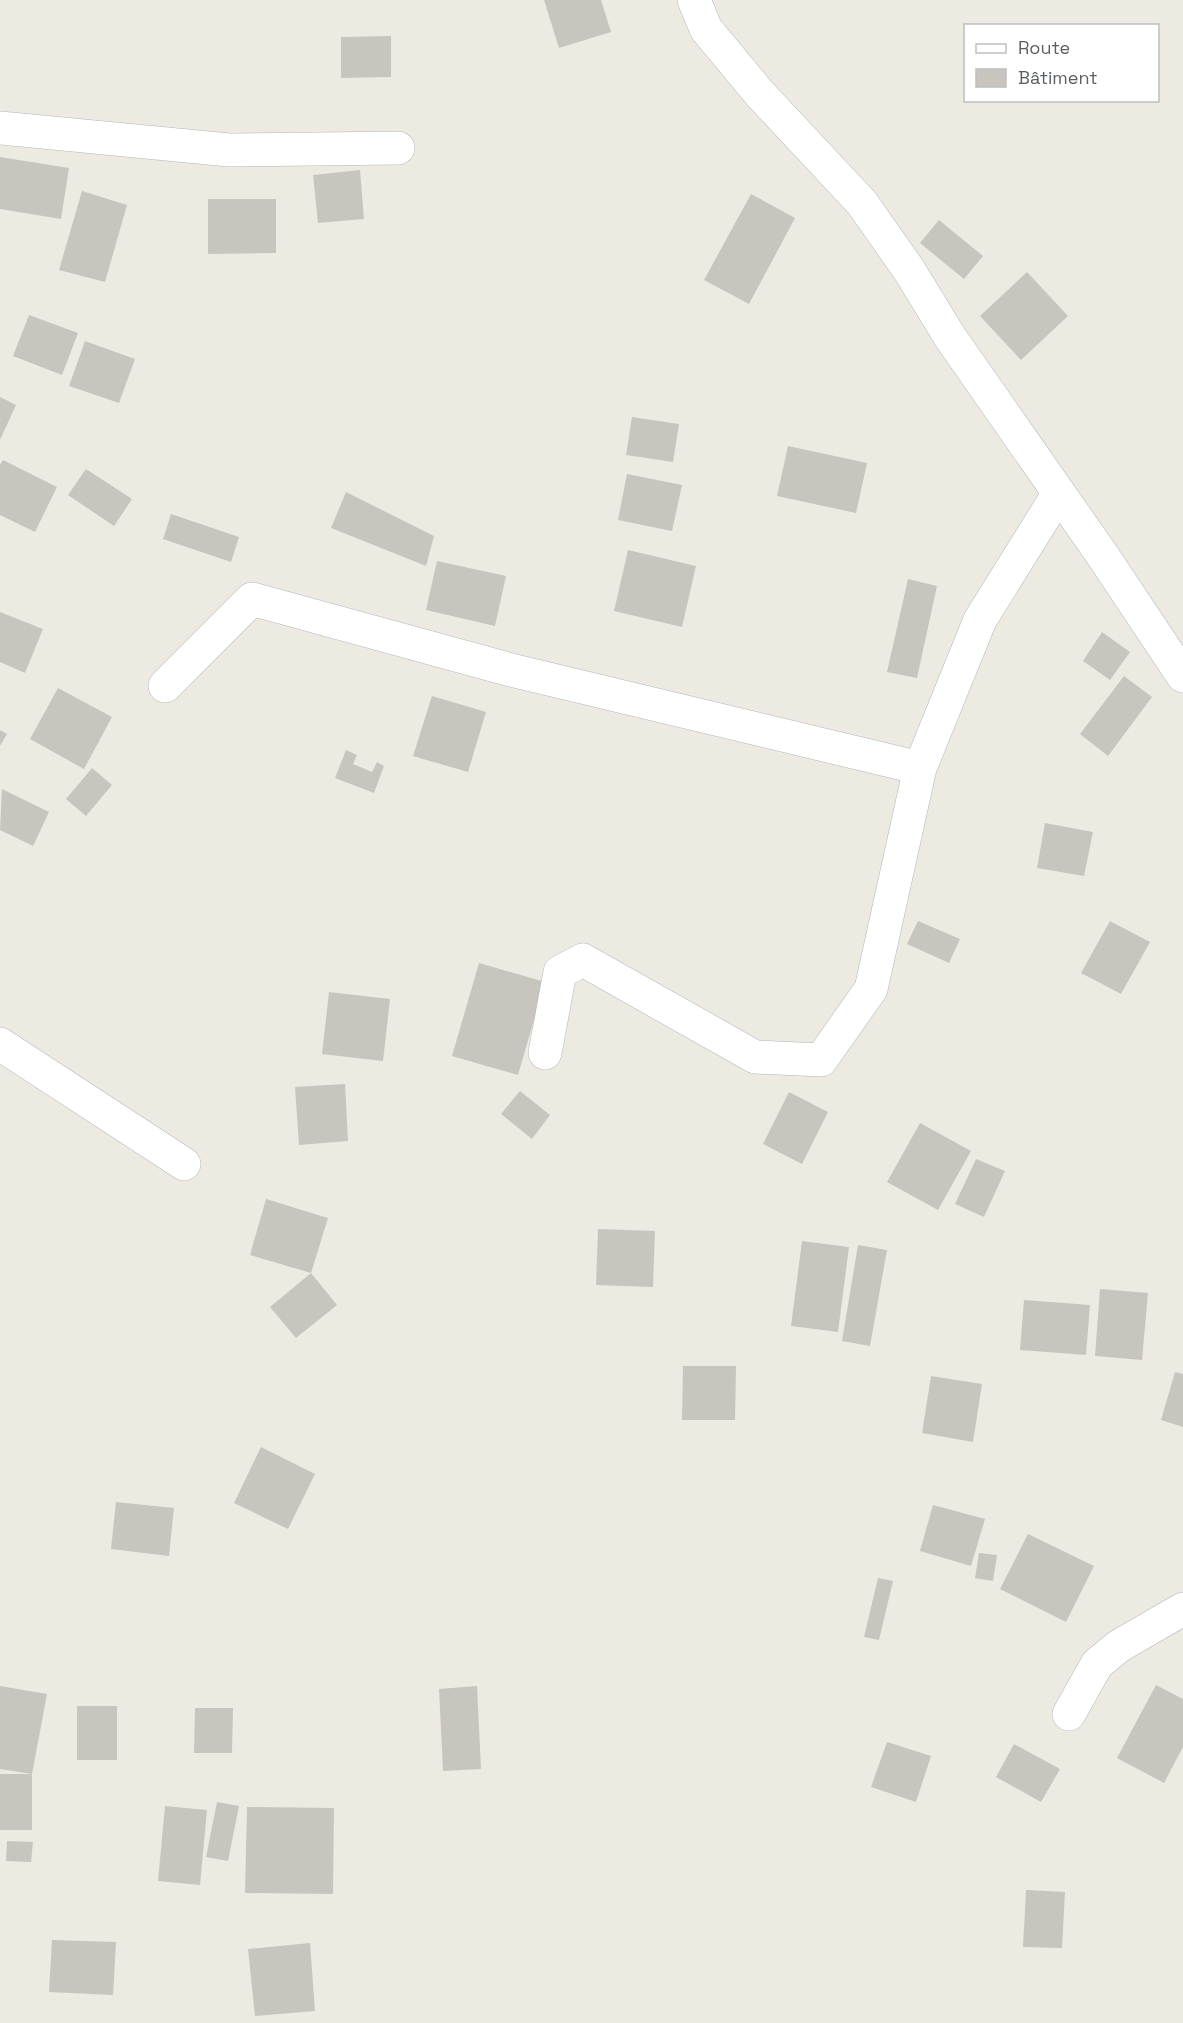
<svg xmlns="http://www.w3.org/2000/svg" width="1183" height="2023" font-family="'Space Grotesk',sans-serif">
<rect width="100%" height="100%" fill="#edeae2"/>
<!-- building -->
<path fill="#c8c5bf" d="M544 0H601L611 32 559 48Z
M391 36V77L341 78V37Z
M0 157 69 168 61 219 0 209Z
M360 170 364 219 318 223 313 175Z
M82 191 127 205 105 282 59 270Z
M751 194 795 218 749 304 704 280Z
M208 199H276V253L208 254Z
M939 220 983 256 964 279 920 243Z
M1027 272 1068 316 1021 360 980 316Z
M29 315 78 333 62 375 13 356Z
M85 341 135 359 119 403 69 386Z
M0 397 16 405 0 440Z
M632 417 679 424 673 462 626 455Z
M788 446 867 463 856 513 777 496Z
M3 460 57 487 35 532 0 515V465Z
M86 469 132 499 114 526 68 495Z
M627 474 682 485 672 531 618 520Z
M346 492 434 536 426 566 331 528Z
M171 514 239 537 231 562 163 539Z
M628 550 696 566 682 627 614 611Z
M437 561 506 576 495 626 426 610Z
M908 579 937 586 917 678 887 672Z
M0 612 43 629 25 673 0 662Z
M1102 632 1130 652 1110 680 1083 661Z
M1124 676 1152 697 1108 756 1080 734Z
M58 688 112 717 84 769 30 739Z
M432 696 486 712 468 772 413 756Z
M0 730 7 734 0 746Z
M346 750 357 755 353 764 372 772 377 762 384 766 374 793 335 778Z
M92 768 112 785 86 816 66 799Z
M2 789 49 812 33 846 0 830Z
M1045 823 1093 832 1084 876 1037 868Z
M918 921 960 939 949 963 907 944Z
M1110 921 1150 942 1121 994 1081 973Z
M479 963 545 982 518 1075 452 1056Z
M329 992 390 999 383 1061 322 1054Z
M345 1084 348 1141 299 1145 295 1087Z
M520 1091 550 1115 532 1139 501 1114Z
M789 1092 828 1112 802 1164 763 1144Z
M920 1123 971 1151 938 1210 887 1182Z
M976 1159 1005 1171 984 1217 955 1204Z
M266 1199 328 1218 311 1273 250 1255Z
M598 1229 655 1231 653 1287 596 1285Z
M802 1241 849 1247 838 1332 791 1326Z
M858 1245 887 1250 870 1346 842 1341Z
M311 1273 337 1305 296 1338 270 1307Z
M1100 1289 1148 1293 1142 1360 1095 1356Z
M1024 1300 1090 1305 1086 1355 1020 1350Z
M683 1366H736L735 1420H682Z
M1175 1372 1183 1374V1427L1161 1420Z
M931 1376 982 1384 973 1442 922 1433Z
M261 1447 315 1474 288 1529 234 1503Z
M116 1502 174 1508 169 1556 111 1549Z
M933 1505 985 1519 971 1566 920 1551Z
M1028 1534 1094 1566 1066 1622 1000 1589Z
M979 1553 997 1555 993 1581 975 1578Z
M878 1578 893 1581 879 1640 864 1637Z
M1156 1685 1183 1699V1747L1164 1783 1117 1758Z
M0 1686 47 1694 32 1774 0 1769Z
M477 1686 481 1769 443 1771 439 1689Z
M77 1706H117V1760H77Z
M195 1708H233L232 1753H194Z
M887 1742 931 1756 916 1802 871 1787Z
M1014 1744 1060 1769 1041 1802 996 1777Z
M0 1774H32V1830H0Z
M217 1802 239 1806 228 1861 206 1857Z
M165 1806 207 1810 200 1885 158 1881Z
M247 1807 334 1808 333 1894 245 1893Z
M7 1841 33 1842 31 1862 6 1861Z
M1026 1890 1065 1892 1062 1948 1023 1947Z
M52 1940 116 1942 113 1995 49 1992Z
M310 1943 315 2011 255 2016 248 1949Z"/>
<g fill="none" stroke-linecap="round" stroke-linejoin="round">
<defs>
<path id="minor" d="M694 0 706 29 760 94 862 203 909 270 950 337 1105 559 1183 676
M0 128 229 150 398 148
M165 686 252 599 511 670 920 768 980 620 1059 493
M0 1044 184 1164
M545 1053 560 972 583 960 755 1057 821 1060 871 989 920 768
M1069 1714 1097 1664 1119 1646 1183 1609"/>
</defs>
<!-- minor casing -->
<use href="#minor" stroke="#b3b6ba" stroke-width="34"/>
<!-- minor -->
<use href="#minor" stroke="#fff" stroke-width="33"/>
</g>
<!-- legend -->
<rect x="964" y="24" width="195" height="78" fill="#ffffff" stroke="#bdbfc1" stroke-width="1.5"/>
<rect x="976" y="44" width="30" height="9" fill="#ffffff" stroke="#bdbfc1" stroke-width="1.5"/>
<text x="1018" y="54" font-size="18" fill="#5b5f63">Route</text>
<rect x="976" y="69" width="30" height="18" fill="#c8c5bf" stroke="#bdbfc1" stroke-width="1.5"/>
<text x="1018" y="84" font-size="18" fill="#5b5f63">Bâtiment</text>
</svg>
